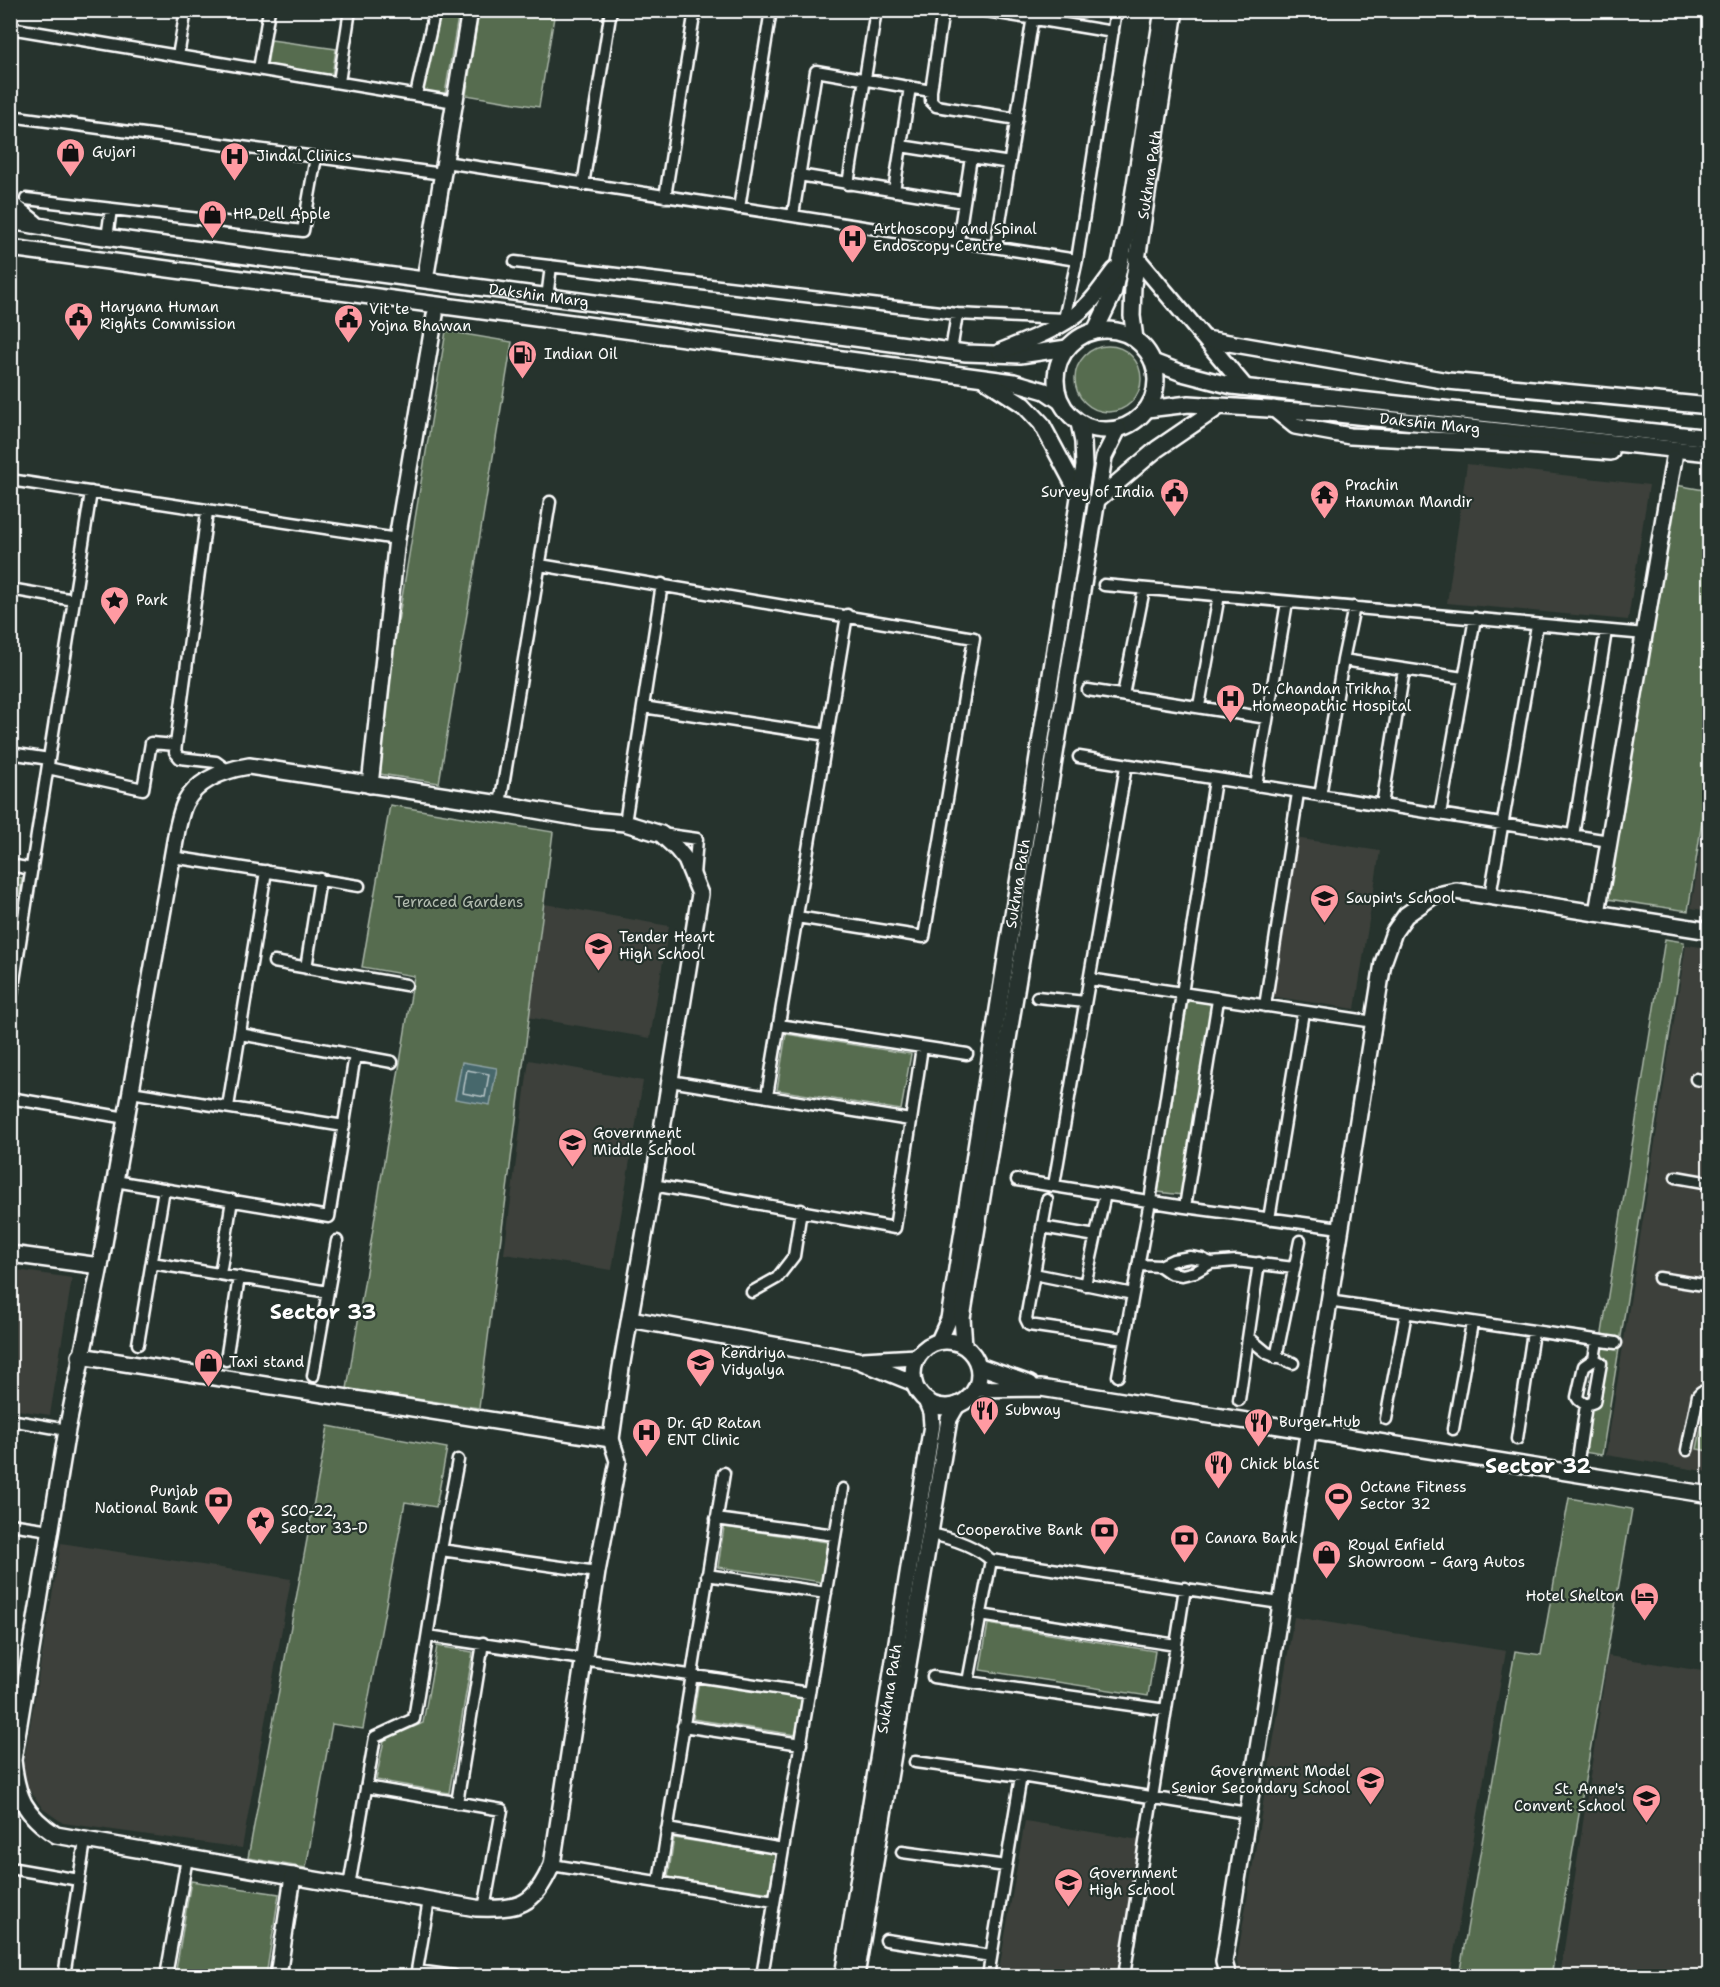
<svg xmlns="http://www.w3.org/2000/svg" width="1720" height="1987" font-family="'Shantell Sans',sans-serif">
<rect width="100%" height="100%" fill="#26332d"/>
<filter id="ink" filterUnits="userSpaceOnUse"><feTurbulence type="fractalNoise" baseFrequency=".0167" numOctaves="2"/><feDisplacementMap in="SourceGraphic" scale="12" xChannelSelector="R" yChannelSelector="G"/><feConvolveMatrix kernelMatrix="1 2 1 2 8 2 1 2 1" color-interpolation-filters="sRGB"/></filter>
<g filter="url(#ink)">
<!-- built -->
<path fill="#3c413b" d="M1467 464 1649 485 1628 620 1447 603Z
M1709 799V911L1691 908Z
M1295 838 1380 851 1355 1009 1270 996Z
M545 904 669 926 650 1038 527 1017Z
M1686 945 1709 948V1472L1606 1455Z
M529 1060 643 1081 612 1270 504 1254Z
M10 1269 72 1278 50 1415 11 1409Z
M61 1543 291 1579 242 1848 63 1823 43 1809 28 1788 23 1767Z
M1294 1617 1506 1651 1450 1976H1239L1237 1960Z
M1608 1656 1709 1672V1976H1560Z
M1025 1821 1139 1840 1116 1976H998Z"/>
<!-- green -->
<path fill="#566c50" stroke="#aab6a8" stroke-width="1.5" d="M436 11H459L445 94 423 91Z
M479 11H555L539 107 466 95Z
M271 40 336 49 332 75 267 66Z
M446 331 512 342 439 783 373 773Z
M1075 379a33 33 0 1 1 66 0a33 33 0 1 1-66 0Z
M1676 485 1709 491V777L1688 911 1608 899Z
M390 805 553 832 479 1408 347 1389 414 976 362 967Z
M11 876 22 878 15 924 11 923Z
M1665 939 1684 942 1602 1455 1583 1452Z
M1188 1000 1212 1004 1182 1195 1158 1192Z
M786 1034 911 1054 901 1110 777 1090Z
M1707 1400 1709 1401V1451L1697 1449Z
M328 1426 447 1448 436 1507 405 1502 363 1729 332 1724 306 1868 248 1858Z
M1569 1498 1632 1509 1551 1976H1459L1515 1651 1541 1655Z
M724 1527 827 1542 821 1582 718 1567Z
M988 1624 1155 1651 1148 1696 980 1670Z
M437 1646 473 1652 449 1793 376 1780 384 1740 423 1723Z
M699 1680 802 1695 796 1735 693 1719Z
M674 1838 777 1854 771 1893 668 1878Z
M191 1881 279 1894 266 1976H175Z"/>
<!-- water -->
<path fill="#46676c" stroke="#90a4a7" stroke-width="1.5" d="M462 1062 497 1068 490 1105 455 1099Z"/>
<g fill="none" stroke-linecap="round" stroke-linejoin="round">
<!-- shore -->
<path stroke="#b5c2c4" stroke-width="1.5" d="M467 1070 489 1074 485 1097 463 1093Z"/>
<defs>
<path id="street" d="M943 10 931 91V101L936 106 1017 119
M980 10 1113 32
M10 28 455 102
M178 56 186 10
M259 69 269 10
M339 82 350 10
M416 95 435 10
M10 116 443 174
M901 146 1010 163
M445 162 1077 260
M799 175 964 202
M848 184 876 10
M583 185 611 10
M894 191 910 87
M665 197 695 10
M26 199 303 231 316 157
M739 208 771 10
M793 215 816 71 931 91
M107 238 111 209
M958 241 971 157
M996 247 1034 10
M515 262 957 314 1064 319 1077 260 1116 10
M548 290 551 266
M951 351 957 314
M10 480 397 539
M207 512 175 752 180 758 216 762 227 770
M540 565 974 638 924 937 797 917
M1104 585 1645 634
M10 589 74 600
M1343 660 1463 678
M1088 690 1267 718
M1123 695 1144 589
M1199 706 1219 595
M643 707 827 735
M10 753 49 759
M1079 757 1609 841
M48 768 143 789 151 743 176 745
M1256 786 1287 602
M1320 796 1343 660 1354 607
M500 804 550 502
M1382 805 1404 670
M1440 814 1475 618
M625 823 662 584
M661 834 697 839 694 875
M1573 836 1606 631
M172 857 359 886
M10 865 32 869
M1490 896 1537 625
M274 962 406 985
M306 968 320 879
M1089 979 1374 1022
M1037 997 1085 1002
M10 1006 91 492
M1265 1006 1298 793
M779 1025 967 1054
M240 1034 392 1062
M1708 1047 1710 1048
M1696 1079 1710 1082
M670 1081 910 1120
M131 1092 344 1126
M767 1096 847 615
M10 1098 126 1118
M228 1107 266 871
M1676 1177 1710 1183
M1017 1180 1185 1207 1340 1228
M115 1181 329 1217 355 1055
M653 1185 895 1228 922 1047
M1054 1185 1126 766
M1047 1200 1026 1319 1029 1325 1124 1339
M1185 1207 1218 1000
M1269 1219 1303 1012
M1042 1227 1096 1236
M152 1263 328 1292
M1138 1265 1160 1266 1173 1260 1190 1257 1202 1259 1211 1263
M1160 1266 1170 1273 1182 1275 1195 1272 1211 1263 1236 1261 1294 1268
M220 1274 232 1200
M1034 1274 1133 1294
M1659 1278 1710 1286
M1085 1285 1105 1194
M752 1292 777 1278 794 1256 801 1210
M1328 1301 1616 1343
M1249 1338 1267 1353 1293 1363
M138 1344 164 1189
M1276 1358 1300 1241
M226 1360 239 1277
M313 1376 337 1241
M1118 1376 1150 1201 1215 780
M1239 1400 1259 1263
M1586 1405 1594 1402 1601 1363 1594 1359
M1386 1419 1406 1313
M10 1420 67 1430
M1453 1429 1472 1323
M1517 1439 1533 1332
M1687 1450 1698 1395 1701 1392 1710 1393
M1576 1474 1586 1405 1579 1400 1577 1397 1584 1366 1594 1359 1597 1341
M716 1519 835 1535
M10 1524 50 1530
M930 1534C951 1538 974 1545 991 1560L1280 1603
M441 1550 597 1572
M707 1575 826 1593
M980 1615 1176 1645
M428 1636 809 1693
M933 1677 1166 1710
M968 1682 991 1560
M683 1726 801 1744
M915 1762 1021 1776 1247 1813
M366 1787 502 1810 484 1909
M457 1803 483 1643
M667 1829 783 1849
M902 1852 1006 1866
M552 1865 774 1901
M10 1868 79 1880
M659 1882 724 1473
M349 1886 375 1737 414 1719 441 1550 458 1460
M886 1940 991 1956
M417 1971 454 1976
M64 1976 85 1841
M166 1976 187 1858
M416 1976 429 1900
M762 1976 843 1489
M988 1976 1021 1776
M1124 1976 1185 1588"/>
<g id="secondary">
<path d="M10 203 35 223"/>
<path id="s1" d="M10 221 90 235 966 353 1020 355 1067 348"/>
<path d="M10 248 1014 382 1045 391 1060 401"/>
<path d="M1136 257 1245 387"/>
<path d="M426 274 470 10"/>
<circle cx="1106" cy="380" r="50"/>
<path d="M1095 331 1113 294 1128 228 1163 10"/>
<path id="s2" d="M1135 339 1132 316 1133 286 1175 10"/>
<path d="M1206 339 1448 381 1710 406"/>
<path d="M1000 352C1032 338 1068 327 1092 300 1100 291 1107 280 1115 270"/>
<path d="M1153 362 1182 373 1232 386 1710 438"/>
<path d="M987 381 1024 405 1041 423 1079 494"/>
<path id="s3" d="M1147 409 1189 404 1328 413 1710 453"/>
<path d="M1274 409 1295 426 1350 436 1512 444 1611 452"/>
<path d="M1097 500 1157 449 1220 406"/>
<path d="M249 766 500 804 592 820 625 823 661 834 677 849 686 860 700 894 653 1185 621 1368 611 1439 618 1461 597 1572 552 1865C533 1907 520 1909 476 1908L56 1835C24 1814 17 1797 13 1760L67 1430 100 1266 177 830C179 822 181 811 185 803 198 779 224 770 249 766Z"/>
<path d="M370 785 397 539 435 315"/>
<path d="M1597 913 1674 458"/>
<path d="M10 1254 100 1266"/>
<path d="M630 1319 857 1360 914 1383"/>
<circle cx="946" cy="1374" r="33"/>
<path id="s4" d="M939 1341 949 1319 1084 466 1083 442 1079 423"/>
<path d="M964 1345 962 1318 1104 457 1118 429"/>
<path d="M80 1356 611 1439"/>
<path d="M863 1360 917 1357"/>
<path d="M979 1366 1030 1384"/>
<path d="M976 1389 1041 1388 1710 1495"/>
<path d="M278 1976 293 1876"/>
<path id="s5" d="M843 1976 932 1425 931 1412 926 1400"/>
<path d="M856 1976 949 1419 957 1405"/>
<path d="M1228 1976 1224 1962 1383 963 1394 932 1406 915 1433 896 1456 891 1710 931"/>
</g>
</defs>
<!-- street casing -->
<use href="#street" stroke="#fff" stroke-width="15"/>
<!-- secondary casing -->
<use href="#secondary" stroke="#fff" stroke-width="20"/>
<!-- street -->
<use href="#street" stroke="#26332d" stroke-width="10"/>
<!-- secondary -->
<use href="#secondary" stroke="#26332d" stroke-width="15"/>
</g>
</g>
<!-- icons -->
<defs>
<symbol id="shop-pin" viewBox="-11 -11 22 30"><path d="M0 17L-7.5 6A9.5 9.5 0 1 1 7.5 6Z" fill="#ff9aa2" stroke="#26332d"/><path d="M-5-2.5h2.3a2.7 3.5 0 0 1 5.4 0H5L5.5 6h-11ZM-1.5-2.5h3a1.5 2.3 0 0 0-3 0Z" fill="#111"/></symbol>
<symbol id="hospital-pin" viewBox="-11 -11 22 30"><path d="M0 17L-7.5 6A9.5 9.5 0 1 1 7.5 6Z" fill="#ff9aa2" stroke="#26332d"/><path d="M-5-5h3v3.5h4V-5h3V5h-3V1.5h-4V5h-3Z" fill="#111"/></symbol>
<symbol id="civic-pin" viewBox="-11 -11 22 30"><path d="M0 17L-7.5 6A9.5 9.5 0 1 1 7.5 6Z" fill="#ff9aa2" stroke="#26332d"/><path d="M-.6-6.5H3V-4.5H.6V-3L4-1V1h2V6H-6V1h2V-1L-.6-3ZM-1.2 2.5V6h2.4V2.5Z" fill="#111"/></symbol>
<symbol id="fuel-pin" viewBox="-11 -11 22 30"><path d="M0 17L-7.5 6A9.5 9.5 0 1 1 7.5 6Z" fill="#ff9aa2" stroke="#26332d"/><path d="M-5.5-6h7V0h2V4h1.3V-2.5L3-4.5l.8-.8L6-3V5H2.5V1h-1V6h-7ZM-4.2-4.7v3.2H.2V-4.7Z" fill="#111"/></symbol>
<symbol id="temple-pin" viewBox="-11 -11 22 30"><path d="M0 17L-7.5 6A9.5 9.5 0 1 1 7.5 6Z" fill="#ff9aa2" stroke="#26332d"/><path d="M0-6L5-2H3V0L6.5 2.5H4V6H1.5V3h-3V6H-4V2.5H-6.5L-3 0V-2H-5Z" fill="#111"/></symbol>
<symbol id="sight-pin" viewBox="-11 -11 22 30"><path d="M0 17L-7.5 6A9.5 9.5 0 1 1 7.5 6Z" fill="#ff9aa2" stroke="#26332d"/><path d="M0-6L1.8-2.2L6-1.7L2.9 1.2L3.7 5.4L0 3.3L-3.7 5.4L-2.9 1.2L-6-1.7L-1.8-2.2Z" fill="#111"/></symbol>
<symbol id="school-pin" viewBox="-11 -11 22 30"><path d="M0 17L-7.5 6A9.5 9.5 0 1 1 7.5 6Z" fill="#ff9aa2" stroke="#26332d"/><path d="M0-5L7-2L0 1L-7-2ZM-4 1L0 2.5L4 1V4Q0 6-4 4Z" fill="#111"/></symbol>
<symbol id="restaurant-pin" viewBox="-11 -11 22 30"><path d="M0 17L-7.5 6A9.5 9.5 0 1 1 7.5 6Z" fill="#ff9aa2" stroke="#26332d"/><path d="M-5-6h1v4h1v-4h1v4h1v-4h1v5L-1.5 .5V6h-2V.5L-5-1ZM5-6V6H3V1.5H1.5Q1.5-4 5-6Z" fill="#111"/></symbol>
<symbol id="stadium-pin" viewBox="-11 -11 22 30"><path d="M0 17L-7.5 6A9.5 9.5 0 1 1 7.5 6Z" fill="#ff9aa2" stroke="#26332d"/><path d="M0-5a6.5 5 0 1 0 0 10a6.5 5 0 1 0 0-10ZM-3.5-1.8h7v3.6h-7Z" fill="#111"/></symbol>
<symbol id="bank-pin" viewBox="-11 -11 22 30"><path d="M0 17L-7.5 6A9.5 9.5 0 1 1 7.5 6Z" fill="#ff9aa2" stroke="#26332d"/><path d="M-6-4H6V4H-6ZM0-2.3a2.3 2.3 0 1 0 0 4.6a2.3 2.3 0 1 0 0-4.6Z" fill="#111"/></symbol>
<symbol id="hotel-pin" viewBox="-11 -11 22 30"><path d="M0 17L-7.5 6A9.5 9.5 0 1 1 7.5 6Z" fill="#ff9aa2" stroke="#26332d"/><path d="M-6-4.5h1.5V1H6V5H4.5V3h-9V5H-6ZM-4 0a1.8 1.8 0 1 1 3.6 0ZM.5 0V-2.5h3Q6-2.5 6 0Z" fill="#111"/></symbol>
</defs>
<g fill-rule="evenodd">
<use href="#shop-pin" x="54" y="136" width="33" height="45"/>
<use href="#hospital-pin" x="218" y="140" width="33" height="45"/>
<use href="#shop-pin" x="196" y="198" width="33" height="45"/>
<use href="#hospital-pin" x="836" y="222" width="33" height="45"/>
<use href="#civic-pin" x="62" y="300" width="33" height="45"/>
<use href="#civic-pin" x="332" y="302" width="33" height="45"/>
<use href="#fuel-pin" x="506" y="338" width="33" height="45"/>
<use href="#civic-pin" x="1158" y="476" width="33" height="45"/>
<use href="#temple-pin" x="1308" y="478" width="33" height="45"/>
<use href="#sight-pin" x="98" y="584" width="33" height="45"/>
<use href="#hospital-pin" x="1214" y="682" width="33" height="45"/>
<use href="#school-pin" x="1308" y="882" width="33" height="45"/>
<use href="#school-pin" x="582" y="930" width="33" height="45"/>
<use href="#school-pin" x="556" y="1126" width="33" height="45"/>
<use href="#shop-pin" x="192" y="1346" width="33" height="45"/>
<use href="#school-pin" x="684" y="1346" width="33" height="45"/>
<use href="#restaurant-pin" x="968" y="1394" width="33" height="45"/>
<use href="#restaurant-pin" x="1242" y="1406" width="33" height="45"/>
<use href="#hospital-pin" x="630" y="1416" width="33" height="45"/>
<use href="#restaurant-pin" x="1202" y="1448" width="33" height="45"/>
<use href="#stadium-pin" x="1322" y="1480" width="33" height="45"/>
<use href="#bank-pin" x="202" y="1484" width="33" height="45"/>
<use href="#sight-pin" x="244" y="1504" width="33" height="45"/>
<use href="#bank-pin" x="1088" y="1514" width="33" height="45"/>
<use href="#bank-pin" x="1168" y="1522" width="33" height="45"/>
<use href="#shop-pin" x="1310" y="1538" width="33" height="45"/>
<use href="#hotel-pin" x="1628" y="1580" width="33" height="45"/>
<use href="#school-pin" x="1354" y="1764" width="33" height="45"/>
<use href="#school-pin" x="1630" y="1782" width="33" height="45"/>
<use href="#school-pin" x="1052" y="1866" width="33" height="45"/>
</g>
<g text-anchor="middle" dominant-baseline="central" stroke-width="4.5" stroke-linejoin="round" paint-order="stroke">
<!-- poi labels -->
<g font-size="15" fill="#fff" stroke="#26332d" text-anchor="start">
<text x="92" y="152">Gujari</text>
<text x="256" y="156">Jindal Clinics</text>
<text x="233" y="214">HP Dell Apple</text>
<text x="873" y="229">Arthoscopy and Spinal<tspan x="873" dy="17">Endoscopy Centre</tspan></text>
<text x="100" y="307">Haryana Human<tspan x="100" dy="17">Rights Commission</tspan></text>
<text x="369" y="309">Vit te<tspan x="369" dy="17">Yojna Bhawan</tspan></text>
<text x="544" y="354">Indian Oil</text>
<text x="1345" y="485">Prachin<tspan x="1345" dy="17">Hanuman Mandir</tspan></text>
<text x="1154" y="492" text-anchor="end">Survey of India</text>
<text x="136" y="600">Park</text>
<text x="1252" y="689">Dr. Chandan Trikha<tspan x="1252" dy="17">Homeopathic Hospital</tspan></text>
<text x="1346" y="898">Saupin's School</text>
<text x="619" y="937">Tender Heart<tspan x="619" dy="17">High School</tspan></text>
<text x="593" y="1133">Government<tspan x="593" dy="17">Middle School</tspan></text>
<text x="721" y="1353">Kendriya<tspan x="721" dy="17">Vidyalya</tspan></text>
<text x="229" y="1362">Taxi stand</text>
<text x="1005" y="1410">Subway</text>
<text x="1279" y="1422">Burger Hub</text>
<text x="667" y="1423">Dr. GD Ratan<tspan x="667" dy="17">ENT Clinic</tspan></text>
<text x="1240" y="1464">Chick blast</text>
<text x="1360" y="1487">Octane Fitness<tspan x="1360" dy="17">Sector 32</tspan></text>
<text x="198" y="1491" text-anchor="end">Punjab<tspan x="198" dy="17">National Bank</tspan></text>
<text x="281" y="1511">SCO-22,<tspan x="281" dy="17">Sector 33-D</tspan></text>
<text x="1083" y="1530" text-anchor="end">Cooperative Bank</text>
<text x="1205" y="1538">Canara Bank</text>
<text x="1348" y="1545">Royal Enfield<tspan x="1348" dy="17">Showroom - Garg Autos</tspan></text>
<text x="1624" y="1596" text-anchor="end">Hotel Shelton</text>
<text x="1350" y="1771" text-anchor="end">Government Model<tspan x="1350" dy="17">Senior Secondary School</tspan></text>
<text x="1625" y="1789" text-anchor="end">St. Anne's<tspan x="1625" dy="17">Convent School</tspan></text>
<text x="1089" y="1873">Government<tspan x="1089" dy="17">High School</tspan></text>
</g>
<!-- street labels -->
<g font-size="15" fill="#fff" stroke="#26332d">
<text stroke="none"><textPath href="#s2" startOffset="166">Sukhna Path</textPath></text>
<text stroke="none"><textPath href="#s1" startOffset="534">Dakshin Marg</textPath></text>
<text stroke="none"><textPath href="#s3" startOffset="284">Dakshin Marg</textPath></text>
<text stroke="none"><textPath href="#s4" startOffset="465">Sukhna Path</textPath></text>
<text stroke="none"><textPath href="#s5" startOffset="291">Sukhna Path</textPath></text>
</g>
<!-- park labels -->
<g font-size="15" fill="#b3bdb0" stroke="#26332d">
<text x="459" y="902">Terraced Gardens</text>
</g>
<!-- district labels -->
<g font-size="21" font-weight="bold" fill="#fff" stroke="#26332d">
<text x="323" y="1312">Sector 33</text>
<text x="1538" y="1466">Sector 32</text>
</g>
</g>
<!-- margin -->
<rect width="1720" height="1987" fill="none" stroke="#26332d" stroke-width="36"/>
<rect x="18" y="18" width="1684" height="1951" fill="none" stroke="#fff" stroke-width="2" filter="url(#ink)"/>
</svg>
